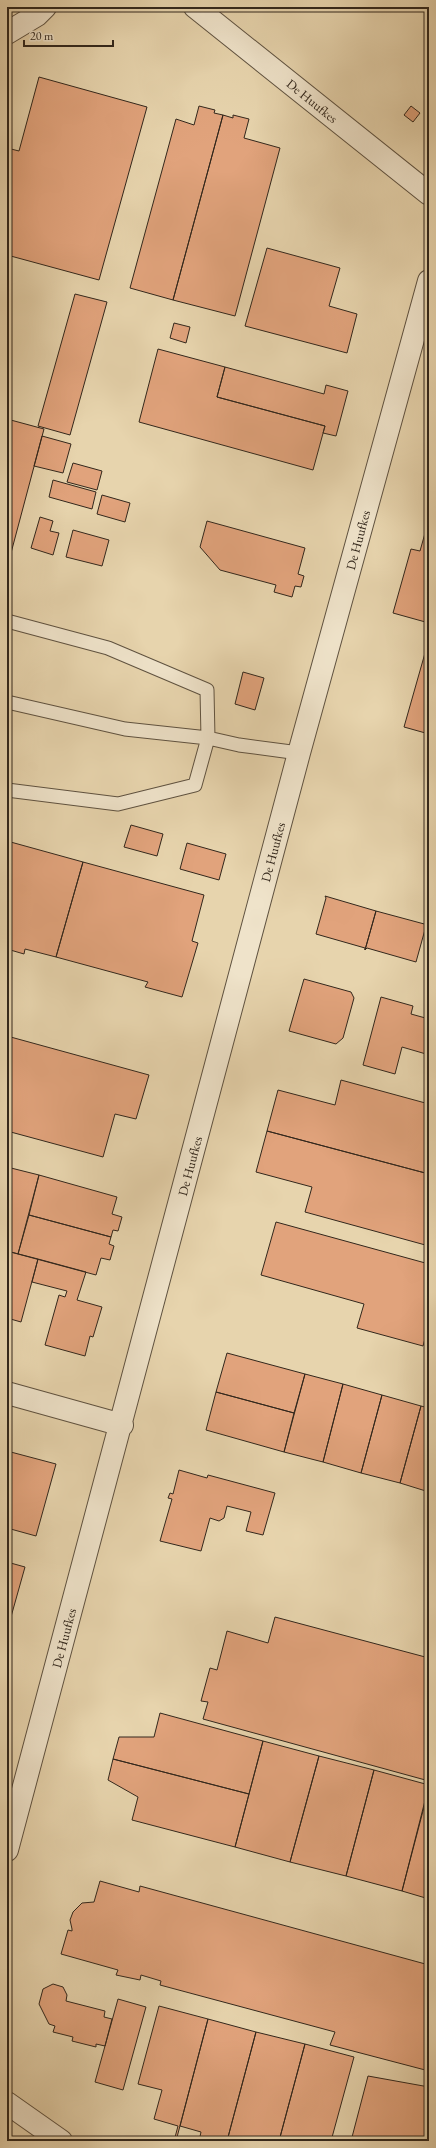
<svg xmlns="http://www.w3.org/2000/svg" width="436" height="2148" font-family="'EB Garamond',serif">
<rect width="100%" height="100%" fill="#e7d4ad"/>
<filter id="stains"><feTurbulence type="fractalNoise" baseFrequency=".005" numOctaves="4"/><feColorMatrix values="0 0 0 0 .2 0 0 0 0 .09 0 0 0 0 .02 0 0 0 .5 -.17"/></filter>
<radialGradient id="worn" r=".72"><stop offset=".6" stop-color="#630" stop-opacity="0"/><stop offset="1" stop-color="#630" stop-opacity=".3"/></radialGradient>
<!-- building -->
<path fill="#e1a37c" stroke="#32271c" d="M39 77 147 107 99 280 7 255V148L19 151Z
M199 106 215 110 214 113 223 115 173 300 130 288 176 119 194 125Z
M411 106 420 113 413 122 404 115Z
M223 115 233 118V115L249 119 244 138 280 148 235 316 173 300Z
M267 248 340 268 329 306 357 314 347 353 245 326Z
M75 294 107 302 70 435 38 426Z
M174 323 190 327 186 343 170 338Z
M158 349 225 367 217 397 325 426 313 470 139 422Z
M225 367 324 394 326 385 348 391 336 436 323 433 325 426 217 397Z
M7 419 44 429 7 568Z
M42 436 71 444 63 473 34 466Z
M73 463 102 471 97 490 67 482Z
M53 480 96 492 92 509 49 497Z
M102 495 130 503 125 522 97 514Z
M40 517 53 521 50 531 59 533 53 555 31 548Z
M429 519V623L393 613 411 549 420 551Z
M207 521 305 548 298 574 304 576 301 587 295 586 292 597 274 592 276 585 220 570 200 547Z
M73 530 109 540 102 566 66 557Z
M429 639V734L404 727Z
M243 672 264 678 255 710 235 704Z
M131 825 163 834 157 856 124 847Z
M7 841 83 862 56 957 25 949 24 954 7 949Z
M187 843 226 854 219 880 180 869Z
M83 862 204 895 192 941 198 943 182 997 145 987 148 982 56 957Z
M325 896 376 911 365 950V948L316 934 326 898Z
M376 911 428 925 426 926 416 962 367 948 365 950Z
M304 979 351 992 354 998 343 1038 336 1044 289 1031Z
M381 997 413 1006 411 1014 429 1019V1043L426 1054 402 1047 395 1074 363 1065Z
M7 1036 149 1075 136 1119 115 1114 103 1157 7 1131Z
M341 1080 429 1104V1174L267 1131 278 1090 335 1105Z
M267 1131 429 1174V1246L305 1212 312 1187 256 1172Z
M7 1167 39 1175 18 1254 7 1251Z
M39 1175 117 1197 112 1214 122 1217 118 1231 113 1230 111 1237 29 1215Z
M29 1215 111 1237 109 1244 114 1246 110 1260 101 1258 96 1275 18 1254Z
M276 1222 429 1264V1324L423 1346 357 1328 364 1304 261 1275Z
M7 1251 38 1259 21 1322 7 1318Z
M38 1259 86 1272 77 1300 102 1307 93 1337 90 1336 85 1356 45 1345 59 1295 65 1297 67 1291 32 1282Z
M227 1353 305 1374 294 1413 216 1392Z
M305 1374 343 1384 323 1462 284 1452Z
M343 1384 382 1395 361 1473 323 1462Z
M216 1392 294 1413 284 1452 206 1430Z
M382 1395 421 1406 400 1483 361 1473Z
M421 1406 429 1408V1492L400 1483Z
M7 1451 56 1464 36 1536 7 1528Z
M179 1470 207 1478 208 1475 275 1493 263 1535 246 1531 251 1512 227 1506 224 1518 219 1521 210 1518 201 1551 160 1541 172 1499 168 1498 170 1493 173 1494Z
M7 1562 25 1567 7 1631Z
M275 1617 429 1658V1781L203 1719 208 1702 201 1701 210 1668 217 1670 227 1631 268 1643Z
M160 1713 263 1741 249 1794 113 1759 119 1737H154Z
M263 1741 319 1756 290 1862 235 1847Z
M319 1756 374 1770 346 1876 290 1862Z
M113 1759 249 1794 235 1847 132 1820 138 1797 108 1780Z
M374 1770 429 1785 402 1891 346 1876Z
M429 1788V1899L402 1891Z
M100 1881 139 1892 140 1886 429 1965V2071L330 2045 335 2032 160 1985 161 1981 141 1975 140 1980 116 1975 118 1970 61 1954 68 1930 72 1931V1929L70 1920 73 1912 82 1903 94 1902Z
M53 1984 63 1987 67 1995 66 2001 105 2011 104 2017 112 2019 105 2046 96 2044V2047L72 2041 73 2037 53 2032 55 2026 49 2024 39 2004 43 1989Z
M118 1999 146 2007 123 2090 95 2082Z
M159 2006 208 2019 176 2141H174L178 2126 154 2119 162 2090 138 2084Z
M208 2019 256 2032 227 2141H199L201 2132 180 2126Z
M256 2032 305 2044 279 2141H227Z
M305 2044 354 2057 331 2141H279Z
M368 2076 429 2087V2141H351Z"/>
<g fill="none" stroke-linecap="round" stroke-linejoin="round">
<defs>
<path id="lane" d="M7 621 108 648 207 690 208 738 195 785 118 804 7 790
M7 702 125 729 208 738 239 745 299 753"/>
<path id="street" d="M195 7 429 194
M7 33 37 15 45 7
M7 1393 122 1425
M7 1850 299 753 429 281
M7 2103 61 2141"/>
</defs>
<!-- lane casing -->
<use href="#lane" stroke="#5f5240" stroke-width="15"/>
<!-- street casing -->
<use href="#street" stroke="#5f5240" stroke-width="24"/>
<!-- lane -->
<use href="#lane" stroke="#efe3ca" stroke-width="13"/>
<!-- street -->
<use href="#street" stroke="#efe3ca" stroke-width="22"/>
</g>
<g text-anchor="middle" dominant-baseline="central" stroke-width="3" stroke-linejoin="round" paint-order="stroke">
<!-- street labels -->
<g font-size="13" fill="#32271c" stroke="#efe3ca">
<text transform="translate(312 101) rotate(39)">De Huufkes</text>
<text transform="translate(358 540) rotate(-75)">De Huufkes</text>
<text transform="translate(273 852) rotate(-75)">De Huufkes</text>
<text transform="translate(190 1166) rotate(-75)">De Huufkes</text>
<text transform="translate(64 1638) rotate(-75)">De Huufkes</text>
</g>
</g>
<!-- margin -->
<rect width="436" height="2148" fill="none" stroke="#e7d4ad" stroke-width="24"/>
<rect x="8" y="8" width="420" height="2132" fill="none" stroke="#32271c" stroke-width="2"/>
<rect x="12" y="12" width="412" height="2124" fill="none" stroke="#32271c"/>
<!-- scale -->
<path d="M24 40v6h89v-6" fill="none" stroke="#32271c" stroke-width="2"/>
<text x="30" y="40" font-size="12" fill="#32271c" stroke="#efe3ca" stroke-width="3" paint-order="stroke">20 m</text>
<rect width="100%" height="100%" filter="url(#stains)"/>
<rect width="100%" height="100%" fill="url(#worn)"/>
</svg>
